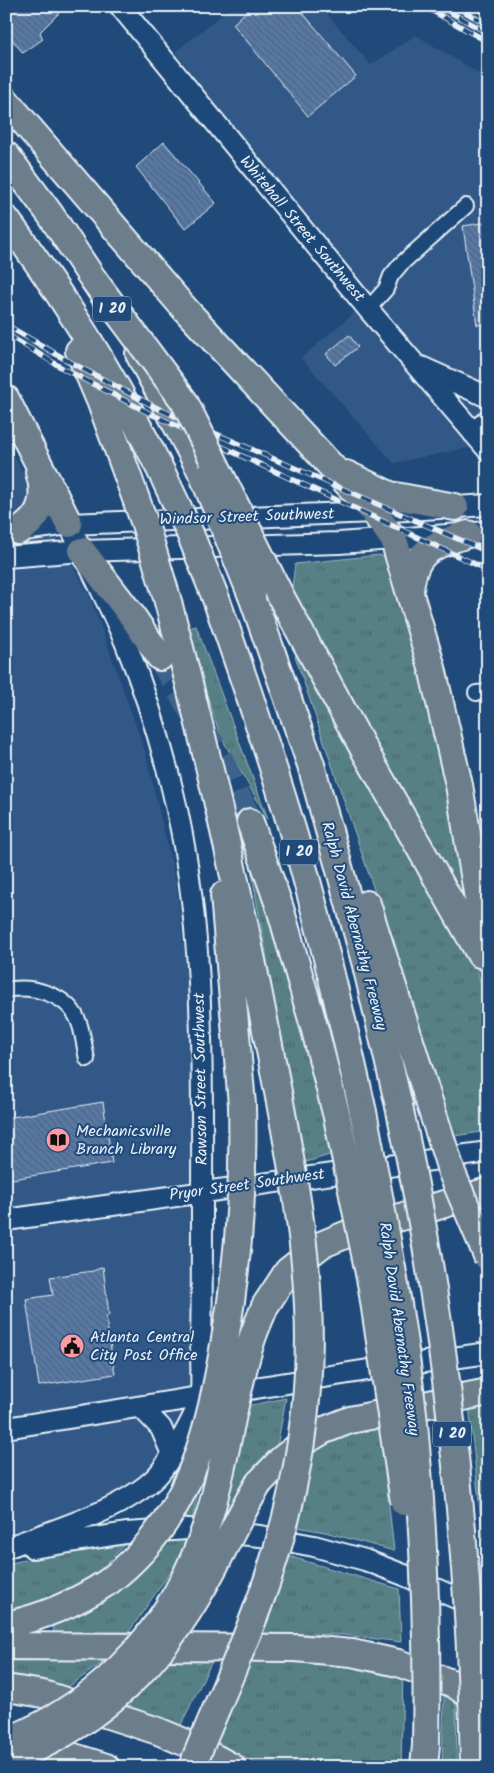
<svg xmlns="http://www.w3.org/2000/svg" width="494" height="1773" font-family="Kalam,sans-serif">
<defs>
<pattern id="grass-tufts" width="24" height="20" patternUnits="userSpaceOnUse" patternTransform="scale(1.25)"><rect width="24" height="20" fill="#577f86"/><path d="M3 7l-1-3M5 7V3M7 7l1-3M15 17l-1-3M17 17v-4M19 17l1-3" fill="none" stroke="#4f666b"/></pattern>
<pattern id="building-back-hatch" width="6" height="6" patternUnits="userSpaceOnUse" patternTransform="scale(1.25)"><rect width="6" height="6" fill="#5879a5"/><path d="M-1 5l2 2M0 0l6 6M5-1l2 2" fill="none" stroke="#50637c"/></pattern>
</defs>
<rect width="100%" height="100%" fill="#1f4a7a"/>
<filter id="ink" filterUnits="userSpaceOnUse"><feTurbulence type="fractalNoise" baseFrequency=".02" numOctaves="2"/><feDisplacementMap in="SourceGraphic" scale="10" xChannelSelector="R" yChannelSelector="G"/><feConvolveMatrix kernelMatrix="1 2 1 2 8 2 1 2 1" color-interpolation-filters="sRGB"/></filter>
<g filter="url(#ink)">
<!-- built -->
<path fill="#305887" d="M233 6H320L371 65 416 35 488 79V432L484 433 368 296 175 52Z
M361 307 473 447 394 463 301 358Z
M6 444 19 465 91 599 145 751 176 882 190 999 198 1330 191 1406 167 1450 124 1497 6 1542Z"/>
<!-- grass -->
<path fill="url(#grass-tufts)" stroke="#a0b8bf" d="M380 555 387 559 437 718 472 930 291 595 295 564Z
M196 626 268 819 221 737 184 629Z
M301 654 475 960 488 1013V1131L454 1136 383 916 295 656Z
M250 863 282 946 333 1154 303 1163Z
M286 1398 277 1447 220 1526 242 1407Z
M488 1401V1589L469 1405Z
M380 1424 394 1551 325 1532 297 1527 311 1448 328 1438Z
M204 1466 189 1534 175 1565 129 1632 54 1633 52 1620 111 1586Z
M131 1538 86 1585 21 1612 6 1613V1564Z
M288 1556 399 1589 401 1642 344 1635 261 1633Z
M160 1657 213 1659 180 1727 115 1701Z
M250 1659H290L403 1672 401 1767H262L214 1741Z
M106 1660 67 1688 6 1677V1661Z
M444 1694 456 1701 457 1767H442Z"/>
<!-- building -->
<path fill="url(#building-back-hatch)" stroke="#e8f1f8" d="M6 6H55L60 12 40 32 43 39 23 53 6 32Z
M252 6H297L356 76 308 116 233 24Z
M164 142 216 203 185 229 136 167Z
M488 222V323L477 325 463 226Z
M349 335 358 347 335 365 326 354Z
M103 1102 112 1163 6 1180V1118Z
M103 1267 109 1314 106 1318 115 1374 39 1386 26 1299 53 1295 50 1277 93 1271Z"/>
<g fill="none" stroke-linecap="round" stroke-linejoin="round">
<!-- highway-tunnel -->
<path stroke="#3d638d" stroke-width="26" stroke-dasharray="26 13" stroke-linecap="butt" d="M160 657 220 759 250 822"/>
<defs>
<path id="street" d="M368 309 386 289 391 276 401 264 466 206
M476 693 488 692
M6 990C32 985 67 994 78 1020 83 1031 84 1046 87 1059"/>
<path id="secondary" d="M120 6 368 309 488 450
M421 367 488 397
M473 433 488 420
M16 531 69 524 374 512 488 505
M6 557 82 551 339 543 488 532
M6 1220 488 1152
M141 1407 161 1428 172 1454
M6 1428 368 1370 488 1353
M6 1548C51 1531 124 1510 157 1476 169 1463 199 1411 201 1395 202 1378 201 1360 201 1342 202 1298 202 1254 202 1209 202 1068 206 926 172 788 160 739 145 691 126 644 109 603 88 564 69 524
M33 1548 126 1533 188 1529 260 1536 314 1546 365 1560 404 1575 488 1612"/>
<path id="highway" d="M6 101 185 309 374 512 394 540 432 668 459 785 488 958
M6 155 50 214 105 297
M6 219C66 299 118 384 162 473
M79 351 101 403 127 474
M139 354 202 473
M6 399 69 524
M346 474 390 495 455 507
M18 531C42 518 47 497 39 472
M82 551 132 616 160 657
M410 592C413 550 432 546 468 534
M280 595 362 746 480 954
M215 596C247 687 278 777 304 870 326 950 345 1031 363 1112
M252 596 311 765 366 965 399 1106
M167 598C211 763 247 929 279 1097
M250 822 280 908 315 1030 337 1117
M224 895 242 1105
M367 904 426 1092
M265 1306 288 1271 321 1245 357 1230 488 1191
M259 1483 282 1459 305 1441 322 1431 350 1420 488 1392
M6 1625C44 1617 76 1603 108 1582
M6 1646 295 1648 352 1653 398 1663 454 1684 488 1709
M6 1688 43 1694 158 1731 191 1745 232 1767
M23 1745 58 1752 106 1767
M424 1767 426 1745"/>
</defs>
<!-- street casing -->
<use href="#street" stroke="#e8f1f8" stroke-width="18"/>
<!-- secondary casing -->
<use href="#secondary" stroke="#e8f1f8" stroke-width="24"/>
<!-- highway casing -->
<use href="#highway" stroke="#e8f1f8" stroke-width="30"/>
<!-- street -->
<use href="#street" stroke="#1f4a7a" stroke-width="14"/>
<!-- secondary -->
<use href="#secondary" stroke="#1f4a7a" stroke-width="20"/>
<!-- highway -->
<use href="#highway" stroke="#6c7d8b" stroke-width="26"/>
<defs>
<path id="rail" d="M424 6 488 42
M439 6 488 33
M455 6 481 21
M6 325 70 362 161 410 488 552
M6 334 64 369 151 414 488 570"/>
</defs>
<!-- rail casing -->
<use href="#rail" stroke="#e8f1f8" stroke-width="5.5"/>
<!-- rail -->
<use href="#rail" stroke="#1f4a7a" stroke-width="4" stroke-dasharray="11" stroke-linecap="butt"/>
<defs>
<path id="highway-bridge" d="M93 279 184 401 280 595
M162 473 189 531 215 596
M127 474 145 524 167 598
M204 478 252 596
M426 1092 452 1173 488 1258
M399 1106C446 1323 470 1545 474 1767
M363 1112C383 1215 403 1319 414 1423 424 1530 428 1637 426 1745
M337 1117 372 1288 404 1502
M108 1582C189 1521 209 1433 225 1339 239 1260 244 1184 242 1105
M6 1741C108 1701 177 1621 209 1517 226 1461 233 1401 250 1345 254 1331 260 1319 265 1306
M6 1761C91 1729 151 1674 197 1597 220 1560 236 1520 259 1483
M192 1767C217 1704 247 1642 268 1578 297 1493 313 1395 308 1306 305 1236 292 1167 279 1097"/>
</defs>
<!-- highway-bridge casing -->
<use href="#highway-bridge" stroke="#e8f1f8" stroke-width="30" stroke-linecap="butt"/>
<!-- highway-bridge -->
<use href="#highway-bridge" stroke="#6c7d8b" stroke-width="26"/>
</g>
</g>
<!-- icons -->
<defs>
<symbol id="library-disc" viewBox="-11 -11 22 22"><circle r="9.5" fill="#ff9aa2" stroke="#1f4a7a"/><path d="M-6-4Q-3-5.5-.7-3.5V5Q-3 3-6 4ZM6-4Q3-5.5 .7-3.5V5Q3 3 6 4Z" fill="#111"/></symbol>
<symbol id="civic-disc" viewBox="-11 -11 22 22"><circle r="9.5" fill="#ff9aa2" stroke="#1f4a7a"/><path d="M-.6-6.5H3V-4.5H.6V-3L4-1V1h2V6H-6V1h2V-1L-.6-3ZM-1.2 2.5V6h2.4V2.5Z" fill="#111"/></symbol>
</defs>
<g fill-rule="evenodd">
<use href="#library-disc" x="44" y="1126" width="28" height="28"/>
<use href="#civic-disc" x="58" y="1332" width="28" height="28"/>
</g>
<g text-anchor="middle" dominant-baseline="central" stroke-width="4" stroke-linejoin="round" paint-order="stroke">
<!-- shield labels -->
<g fill="#1f4a7a" stroke="#acbfd2" stroke-width="1">
<rect x="93" y="296.5" width="38" height="25" rx="4"/>
<rect x="280" y="839.5" width="38" height="25" rx="4"/>
<rect x="433" y="1421.5" width="38" height="25" rx="4"/>
</g>
<g font-size="15" font-weight="bold" fill="#e8f1f8">
<text x="112" y="309">I 20</text>
<text x="299" y="852">I 20</text>
<text x="452" y="1434">I 20</text>
</g>
<!-- street labels -->
<g font-size="16" fill="#e8f1f8" stroke="#1f4a7a">
<text transform="translate(302 229) rotate(50)">Whitehall Street Southwest</text>
<text transform="translate(247 517) rotate(-2)">Windsor Street Southwest</text>
<text transform="translate(354 926) rotate(75)">Ralph David Abernathy Freeway</text>
<text transform="translate(201 1079) rotate(-91)">Rawson Street Southwest</text>
<text transform="translate(247 1185) rotate(-8)">Pryor Street Southwest</text>
<text transform="translate(399 1329) rotate(82)">Ralph David Abernathy Freeway</text>
</g>
<!-- poi labels -->
<g font-size="16" fill="#e8f1f8" stroke="#1f4a7a" text-anchor="start">
<text x="76" y="1131">Mechanicsville<tspan x="76" dy="18">Branch Library</tspan></text>
<text x="90" y="1337">Atlanta Central<tspan x="90" dy="18">City Post Office</tspan></text>
</g>
</g>
<!-- margin -->
<rect width="494" height="1773" fill="none" stroke="#1f4a7a" stroke-width="25"/>
<rect x="12" y="12" width="469" height="1748" fill="none" stroke="#e8f1f8" stroke-width="2" filter="url(#ink)"/>
</svg>
